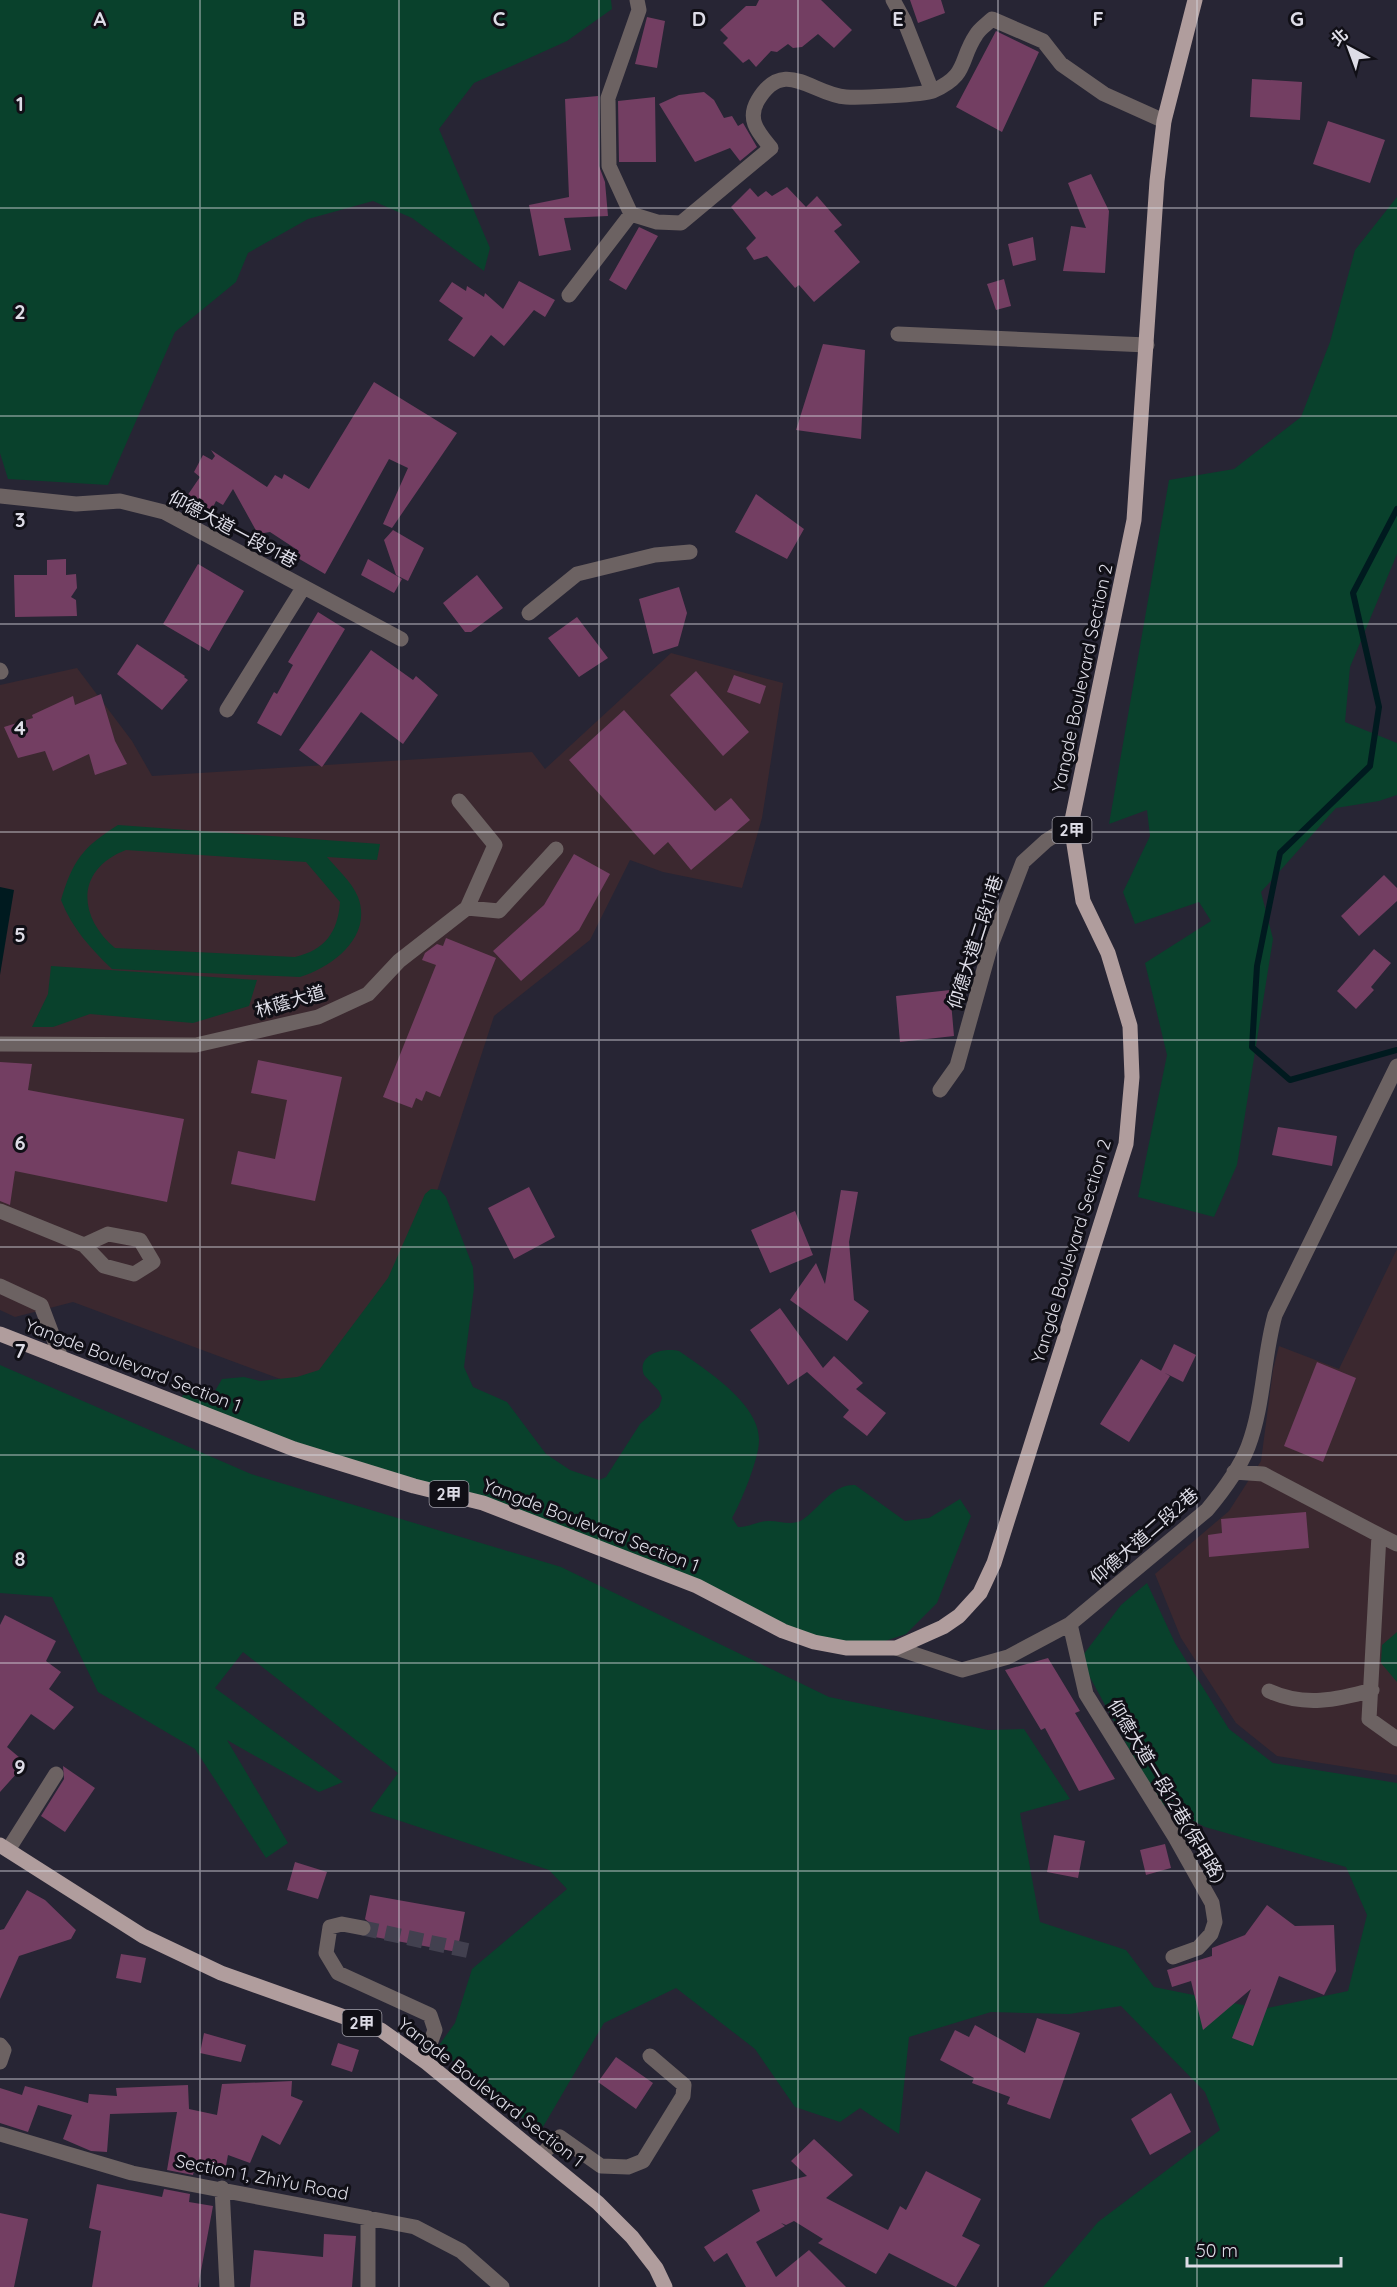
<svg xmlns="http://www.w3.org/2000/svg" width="1397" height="2287" font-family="Quicksand,'Noto Sans TC',sans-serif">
<rect width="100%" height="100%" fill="#272534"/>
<!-- education -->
<path fill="#3b282f" d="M671 653 783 683 762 818 742 888 663 872 630 860 590 940 494 1016 411 1271 321 1394 73 1302 15 1317 0 1310V685L77 668 132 741 152 776 532 752 545 769Z
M1397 1249V1775L1277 1756 1236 1723 1181 1638 1155 1574 1229 1511 1261 1461 1273 1370 1279 1346 1339 1369Z"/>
<!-- green -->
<path fill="#09412c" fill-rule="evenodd" d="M0 0H611L612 9 567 41 474 83 439 129 490 248 484 271 412 218 373 201 308 219 248 253 236 282 175 332 108 485 8 479 0 453Z
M1397 197V554L1350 667 1345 722 1397 743V795L1379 801 1336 808 1261 892 1273 939 1237 1165 1214 1217 1138 1197 1167 1055 1145 963 1211 921 1199 902 1135 924 1123 892 1150 836 1147 810 1109 824 1169 480 1234 469 1301 417 1330 342 1355 250Z
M118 825 380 844 377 860 327 857C338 870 351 881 358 897 373 937 332 967 300 977L112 969C90 948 72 928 61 900 73 860 83 847 118 825ZM126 850 306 862 340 902C338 932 325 950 295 957L115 948C77 916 76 869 126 850Z
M51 966 257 980 249 1006 193 1023 90 1014 53 1027H32L48 994Z
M431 1189 440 1190 446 1197 473 1267 474 1288 464 1367 473 1387 507 1402 546 1454 570 1470 599 1480 606 1477 640 1424 659 1407 662 1398 659 1391 644 1375C636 1354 664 1347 679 1351 705 1369 760 1404 759 1440 759 1452 753 1468 749 1480 744 1493 739 1505 732 1518L738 1527C748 1528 759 1520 770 1521 780 1521 792 1526 802 1520 819 1509 832 1484 855 1485L905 1521 929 1518 960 1499 971 1516 937 1603 906 1634 876 1644 823 1639 794 1631 697 1582 306 1448 185 1401 182 1397 184 1392 207 1396 215 1391 222 1379 244 1377 260 1381 297 1377 319 1370 388 1278 425 1194Z
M0 1365 251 1474 561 1567 829 1697 988 1730 1024 1729 1070 1799 1020 1813 1040 1922 1126 1950 1154 1987 1263 2009 1348 1991 1367 1915 1346 1867 1205 1827 1158 1802 1080 1659 1121 1605 1147 1583 1175 1643 1229 1729 1273 1763 1397 1783V2287H1043L1098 2222 1220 2130 1205 2092 1121 2006 1069 2014 991 2012 909 2037 899 2134 860 2108 840 2122 795 2107 755 2049 676 1988 604 2023 540 2132 437 2048 455 2023 472 1969 567 1889 549 1870 370 1811 398 1773 243 1652 215 1688 343 1782 319 1792 227 1740 288 1843 266 1858 195 1749 98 1692 52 1597 0 1593Z
M1397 1632V1682L1381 1663 1382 1645Z"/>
<!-- water -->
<path fill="#001a1f" d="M0 887 14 890 0 975Z"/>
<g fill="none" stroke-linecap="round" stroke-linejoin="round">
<!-- stream -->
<path stroke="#001a1f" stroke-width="6" d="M1397 509 1353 593 1379 707 1370 766 1280 853 1257 966 1252 1047 1290 1080 1397 1050"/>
</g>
<!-- building -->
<path fill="#733e62" d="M759 0H821L852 30 834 48 818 34 802 47 793 48 788 44 777 52 771 51 756 67 749 59 743 63 723 43 728 38 720 30 746 6H756Z
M910 0H941L945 13 918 23Z
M647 17 665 21 657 68 635 64Z
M996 31 1039 52 1002 132 956 107Z
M1252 79 1302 82 1300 120 1250 117Z
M704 92 714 100 724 118 732 116 738 126 743 123 757 147 740 161 730 148 695 162 659 104 679 95Z
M598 96 599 166 605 182 608 216 564 218 571 250 539 256 529 205 569 197 565 99Z
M655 97 656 162H619L618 101Z
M1328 121 1385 140 1370 183 1313 164Z
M1091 174 1109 211 1105 273 1063 271 1071 226 1086 228 1068 183Z
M787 187 806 207 817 196 842 225 834 231 860 262 814 302 799 285 795 288 767 256 754 260 746 248 756 238 731 207 750 188 758 197 766 191 772 196Z
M639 227 658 236 626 290 609 280Z
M1033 237 1036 260 1013 266 1008 244Z
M1004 279 1011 306 996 310 987 284Z
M519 281 555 300 545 317 534 310 504 346 491 335 474 357 448 340 463 318 439 301 452 282 466 291 467 286 484 297 485 293 503 309Z
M823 344 865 350 861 439 796 430Z
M374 382 457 433 392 528 383 524 408 468 389 459 325 574 296 557 299 551 270 532 258 534 233 489 223 505 216 501 209 515 185 499 200 477 194 472 203 455 212 460 215 456 211 450 267 487 275 475 282 479 284 474 309 489Z
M756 494 804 529 787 559 735 532Z
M393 530 424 548 408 581 396 575 384 540Z
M66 559V575L76 574 77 588 71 597 76 600 77 616 15 617 14 575H47V560Z
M368 559 402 579 394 593 361 575Z
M198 564 244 591 209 651 163 624Z
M477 575 503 608 471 632H465L443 603Z
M679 587 687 613 678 646 653 654 639 599Z
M318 612 345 629 281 736 257 723 274 692 277 694 293 665 288 662Z
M577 617 608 658 579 677 548 638Z
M137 644 185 676 184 677 188 680 162 710 117 674Z
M371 650 413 680 416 676 438 695 403 744 361 712 322 767 299 750Z
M696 671 749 732 723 756 670 695Z
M734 675 766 686 760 704 727 692Z
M101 694 115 741 127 764 95 775 89 754 53 771 45 751 18 758 4 727 33 718 32 715 73 696 75 705Z
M624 710 715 811 731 798 750 820 691 870 668 842 654 855 569 760Z
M574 854 610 874 579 930 521 981 493 951 544 905Z
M1384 875 1397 888V901L1359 936 1341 916Z
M446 938 496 958 440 1097 426 1091 422 1101 416 1098 412 1108 383 1097 436 965 422 960 425 953 437 944 443 946Z
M1374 949 1391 963 1371 987 1374 990 1356 1009 1337 991Z
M950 990 954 1036 900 1042 896 996Z
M258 1060 342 1077 315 1201 231 1184 238 1151 275 1159 287 1100 251 1093Z
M0 1062 32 1064 28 1090 184 1119 167 1202 15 1171 10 1205 0 1201Z
M1278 1127 1337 1136 1332 1166 1272 1155Z
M529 1187 555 1237 514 1259 488 1208Z
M841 1190 858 1192 849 1242 854 1300 869 1311 847 1341 790 1300 816 1263 825 1284Z
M795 1211 813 1255 770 1273 751 1230Z
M780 1308 823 1368 834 1356 863 1383 856 1389 886 1413 867 1436 843 1417 849 1410 807 1372 788 1385 750 1330Z
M1174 1344 1196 1355 1183 1382 1161 1371Z
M1141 1359 1170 1376 1129 1442 1100 1424Z
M1317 1362 1356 1378 1323 1462 1284 1446Z
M1306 1512 1309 1548 1209 1557 1208 1535 1222 1533 1221 1519Z
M5 1615 56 1641 46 1661 61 1672 49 1689 74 1707 54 1730 31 1714 7 1747 26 1763 0 1792V1625Z
M1048 1658 1080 1711 1075 1713 1115 1779 1079 1791 1045 1728 1041 1730 1005 1670Z
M63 1766 95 1788 65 1832 41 1816 64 1779Z
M1054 1835 1085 1841 1078 1878 1047 1872Z
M1165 1844 1171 1868 1146 1875 1140 1850Z
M295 1862 327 1872 318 1899 287 1890Z
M27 1890 45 1900 76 1930 71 1939 19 1956 0 1999V1930L4 1929Z
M370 1895 465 1912 457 1952 369 1936 372 1925 365 1919Z
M1267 1905 1295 1926 1334 1925 1336 1971 1324 1995 1279 1976 1253 2046 1232 2038 1251 1989 1203 2030 1191 1981 1172 1987 1167 1970 1212 1956V1948L1245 1935Z
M121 1954 146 1958 141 1983 116 1978Z
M1037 2018 1080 2033 1050 2119 1007 2104 1010 2097 972 2083 974 2078 940 2060 955 2030 969 2037 975 2025 1025 2053Z
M204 2033 246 2045 241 2062 200 2053Z
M338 2043 359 2050 352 2072 331 2065Z
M616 2057 653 2083 636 2109 598 2082Z
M292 2081 291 2096 303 2101 280 2145 262 2135 250 2163 228 2155 225 2171 195 2165 193 2175 167 2170 177 2112 110 2114 107 2152 91 2151 63 2139 72 2115 38 2105 28 2132 0 2123V2088L22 2095 25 2086 88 2103 89 2094 117 2096 116 2088 188 2085 189 2109 217 2115 222 2084Z
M1171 2093 1191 2132 1150 2155 1131 2119Z
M814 2139 853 2175 826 2198 888 2230 900 2206 906 2210 926 2171 981 2199 962 2236 980 2245 956 2287 889 2253 876 2274 818 2243 823 2239 794 2221 786 2225 781 2223 785 2226 756 2242 776 2277 809 2250 846 2287H746L727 2253 714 2262 704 2247 760 2211 752 2190 807 2176 791 2161Z
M97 2184 162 2197 164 2189 190 2194 189 2202 213 2206 198 2287H92L101 2231 89 2228Z
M0 2213 28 2219 14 2287H0Z
M324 2234 356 2236 352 2287H250L254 2250 323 2257Z"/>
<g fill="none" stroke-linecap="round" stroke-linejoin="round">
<!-- minor-tunnel -->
<path stroke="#42404f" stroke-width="15" stroke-dasharray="15 8" stroke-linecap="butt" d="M363 1928 470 1951"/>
<!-- minor -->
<path stroke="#6c6262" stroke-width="15" d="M893 0 904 20 932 91
M631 214 609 166 608 98 639 10 637 0
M569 295 631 214 657 222 681 223 771 148C759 133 746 120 758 100 784 56 813 95 846 97 860 98 922 95 933 91 969 75 959 60 976 35 979 29 987 24 992 19L1043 41 1061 64 1104 94 1164 121
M898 334 1147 345
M0 496 76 504 120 501 164 512 401 639
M529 613 577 574 655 555 690 552
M0 670 1 672
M227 710 303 588
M467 908 499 911 556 849
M0 1044 196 1045 318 1017 368 994 399 961 467 908 495 845 459 801
M940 1090 957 1066 990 948 1023 862 1046 841 1071 825
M0 1211 84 1245
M108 1234 140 1240 153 1262 134 1274 104 1266 84 1245Z
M0 1286 41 1305 61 1358
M1234 1472 1263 1474 1379 1535 1369 1719 1397 1739
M1379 1535 1397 1544
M1070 1624 1086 1694 1175 1837 1212 1903 1215 1922 1211 1934 1198 1948 1173 1957
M896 1648 962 1670 1008 1657 1070 1624 1207 1510C1222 1492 1239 1470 1248 1447 1264 1405 1263 1358 1275 1315L1397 1066
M1269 1691C1304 1707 1337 1700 1372 1690
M8 1850 56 1774
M363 1928 342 1924 330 1927 326 1953 338 1973 430 2015 435 2030 430 2044 419 2056
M0 2045 4 2050 0 2062
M0 2134 132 2173 415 2227 461 2251 502 2287
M541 2155 560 2137 601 2166 628 2167 643 2161 683 2096 684 2085 650 2056
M222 2188 227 2287
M368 2287V2218"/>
<!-- major -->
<path stroke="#b09d9d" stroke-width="15" d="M0 1334 294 1449 414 1486 483 1503 697 1586 783 1631 814 1642 846 1648H896L943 1627 959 1616 980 1593 994 1563 1126 1144 1132 1077 1130 1026 1108 953 1083 901 1071 825 1134 520 1157 181 1164 121 1195 0
M0 1845 143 1936 221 1973 381 2030 427 2063 598 2203 632 2237 656 2268 665 2287"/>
</g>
<!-- grid -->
<path fill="none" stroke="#dddce6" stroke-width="1.5" stroke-opacity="0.55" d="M200 0V2287M399 0V2287M599 0V2287M798 0V2287M998 0V2287M1197 0V2287M0 208H1397M0 416H1397M0 624H1397M0 832H1397M0 1040H1397M0 1247H1397M0 1455H1397M0 1663H1397M0 1871H1397M0 2079H1397"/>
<g text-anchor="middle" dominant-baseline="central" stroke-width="6" stroke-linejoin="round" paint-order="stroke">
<!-- shield labels -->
<g fill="#100f16" stroke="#a09ea8" stroke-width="1.5">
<rect x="1052.5" y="817" width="39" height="26" rx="4.5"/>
<rect x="429.5" y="1481" width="39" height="26" rx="4.5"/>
<rect x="342.5" y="2010" width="39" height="26" rx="4.5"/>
</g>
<g font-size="16" font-weight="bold" fill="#dddce6">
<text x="1072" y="830">2甲</text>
<text x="449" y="1494">2甲</text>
<text x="362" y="2023">2甲</text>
</g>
<!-- street labels -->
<g font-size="18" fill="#dddce6" stroke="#100f16">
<text transform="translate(233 529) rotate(28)">仰德大道一段91巷</text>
<text transform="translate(1082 678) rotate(-78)">Yangde Boulevard Section 2</text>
<text transform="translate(975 942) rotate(-72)">仰德大道二段11巷</text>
<text transform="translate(290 1001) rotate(-16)">林蔭大道</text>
<text transform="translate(1071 1251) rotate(-73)">Yangde Boulevard Section 2</text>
<text transform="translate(133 1365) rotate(21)">Yangde Boulevard Section 1</text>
<text transform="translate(591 1525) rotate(21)">Yangde Boulevard Section 1</text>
<text transform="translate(1144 1536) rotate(-41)">仰德大道二段2巷</text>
<text transform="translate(1167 1791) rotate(59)">仰德大道一段12巷(保甲路)</text>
<text transform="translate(491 2092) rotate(38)">Yangde Boulevard Section 1</text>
<text transform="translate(262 2177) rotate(11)">Section 1, ZhiYu Road</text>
</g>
</g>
<g font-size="20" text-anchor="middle" font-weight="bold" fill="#dddce6" stroke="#100f16" stroke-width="6" stroke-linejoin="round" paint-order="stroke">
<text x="100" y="26">A</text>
<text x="299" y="26">B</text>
<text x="499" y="26">C</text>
<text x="699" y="26">D</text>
<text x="898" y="26">E</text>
<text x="1098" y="26">F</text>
<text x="1297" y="26">G</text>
<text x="20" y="111">1</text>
<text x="20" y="319">2</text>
<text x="20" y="527">3</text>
<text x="20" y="735">4</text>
<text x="20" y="942">5</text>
<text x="20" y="1150">6</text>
<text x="20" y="1358">7</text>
<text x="20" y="1566">8</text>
<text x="20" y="1774">9</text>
</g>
<!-- north arrow -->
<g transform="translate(1349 48) rotate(319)" stroke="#100f16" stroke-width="4.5" paint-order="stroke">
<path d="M0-4.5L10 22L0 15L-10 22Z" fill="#dddce6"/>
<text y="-9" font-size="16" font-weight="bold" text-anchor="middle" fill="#dddce6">北</text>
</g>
<!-- scale -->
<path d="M1187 2257v9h154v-9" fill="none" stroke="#dddce6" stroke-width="3"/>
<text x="1196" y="2257" font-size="18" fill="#dddce6" stroke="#100f16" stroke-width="4.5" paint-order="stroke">50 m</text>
</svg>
